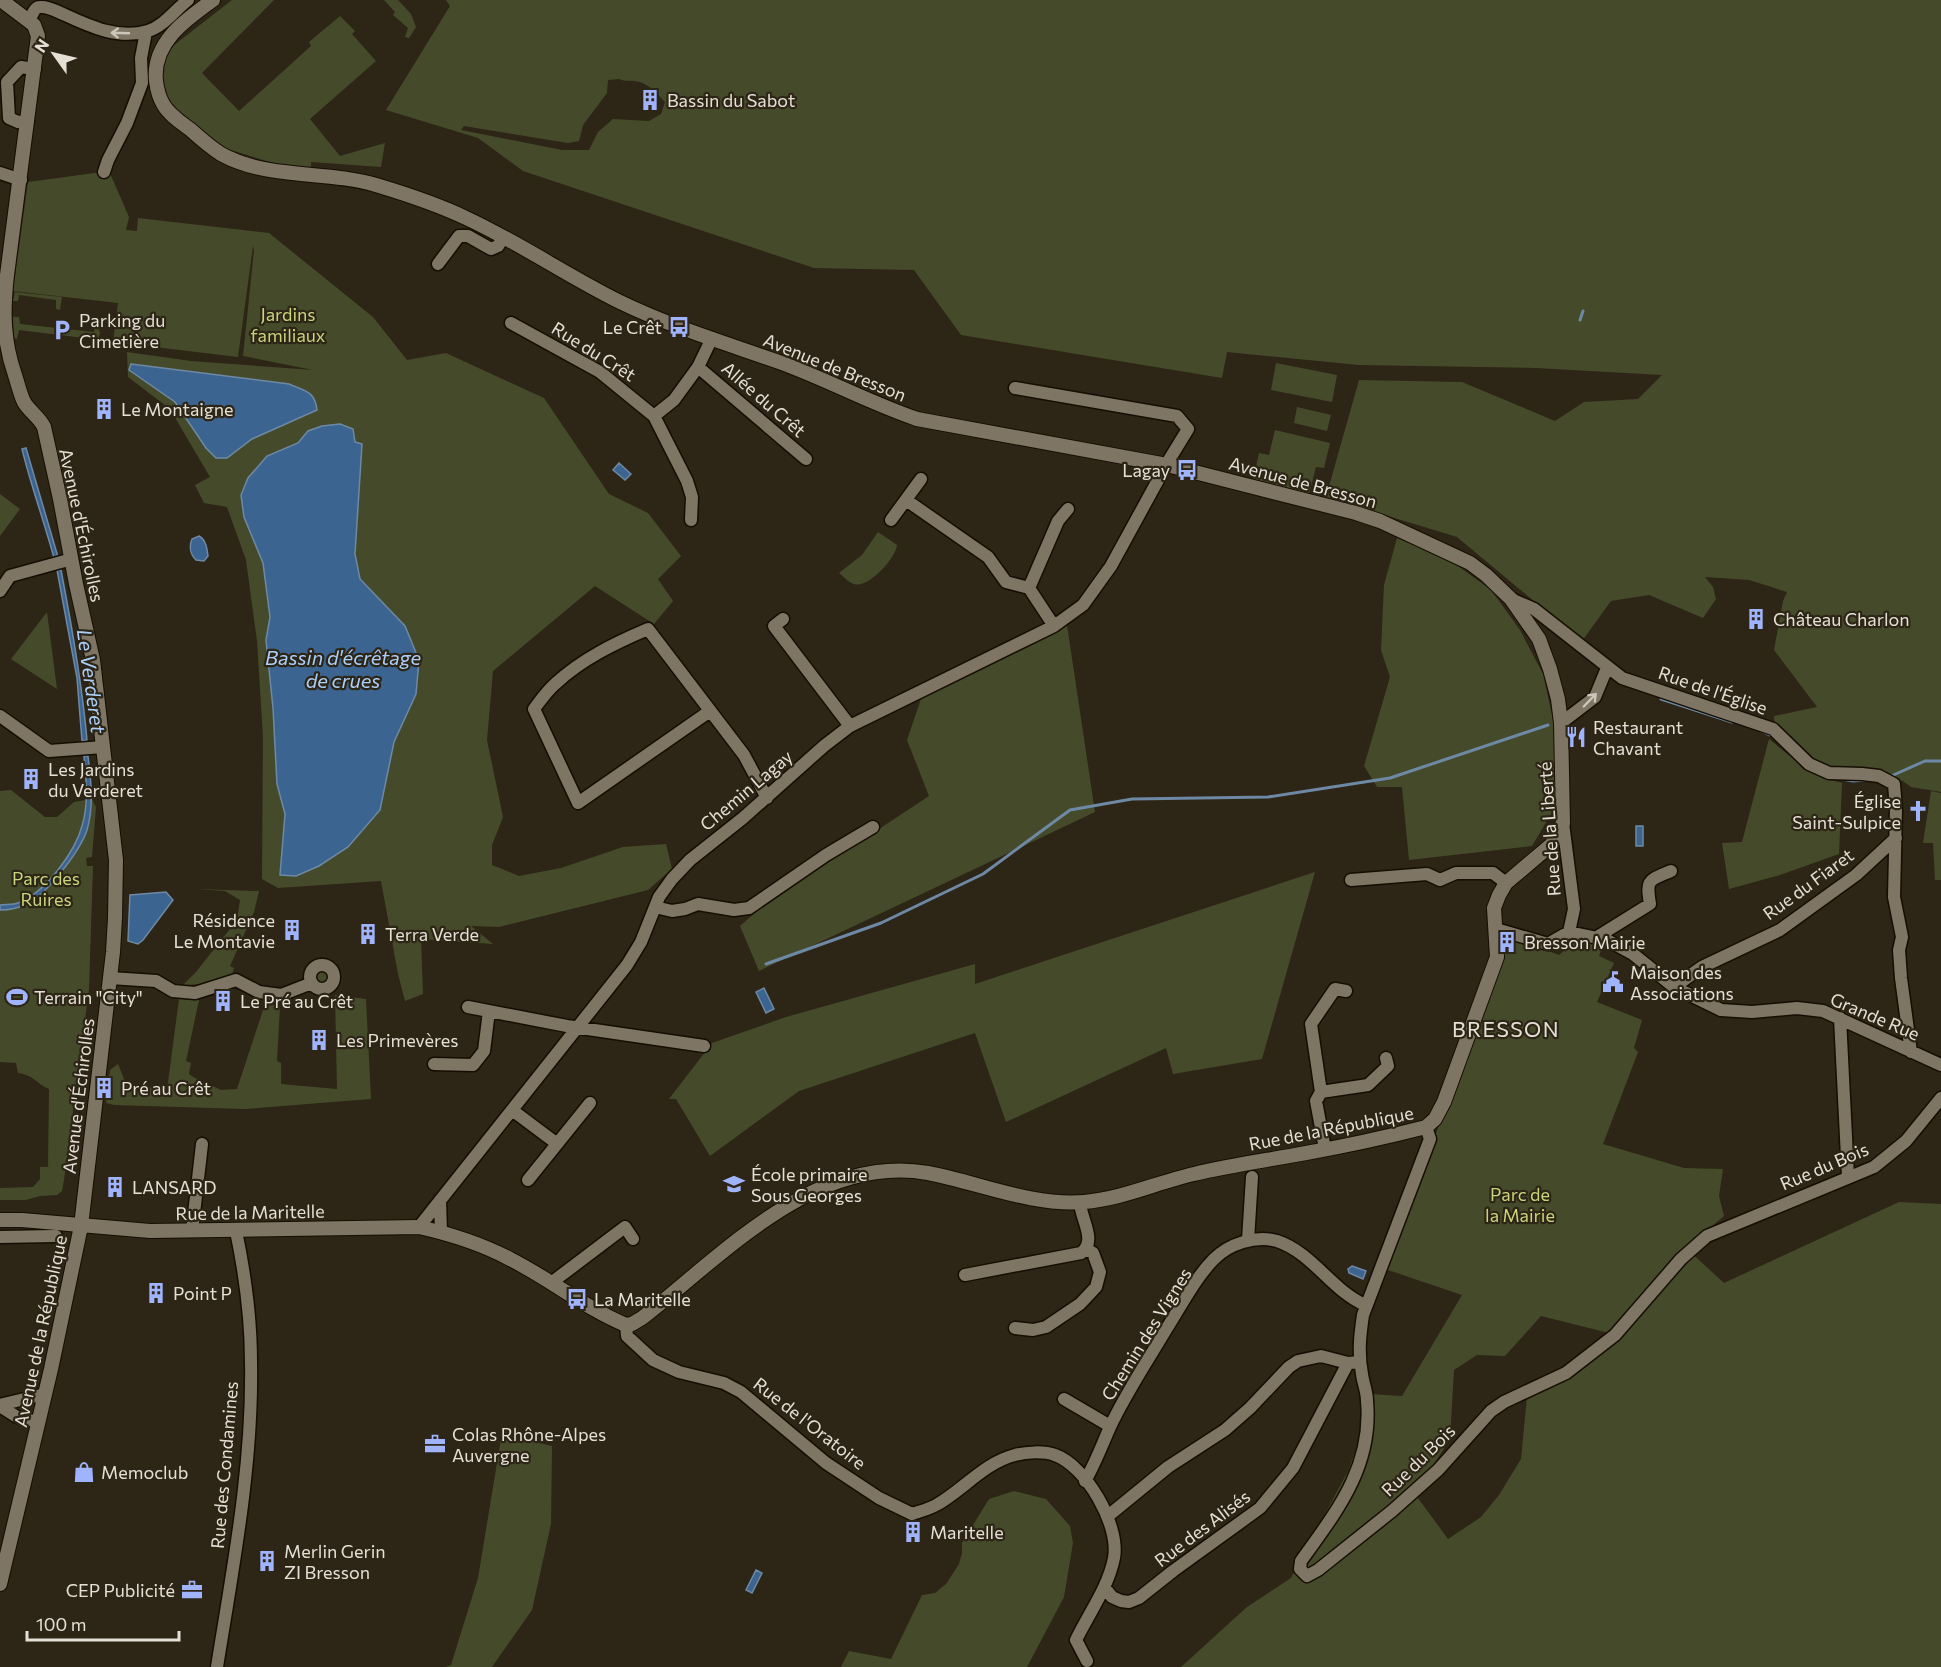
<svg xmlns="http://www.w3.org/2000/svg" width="1941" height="1667" font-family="Commissioner,sans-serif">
<rect width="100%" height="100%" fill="#2d2516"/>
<!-- green -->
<path fill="#454b2a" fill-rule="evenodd" d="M232 0H274L202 73 239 111 311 46 309 42 340 16 355 31 352 34 376 61 310 119 340 156 385 143 381 167 311 162V171L273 163 218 146 171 108 163 89 161 64 173 46Z
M384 0H398L411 14 416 27 409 38 405 37 408 28 393 15 395 12Z
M446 0H1941V792L1911 787 1903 781 1860 771 1806 762 1775 727 1774 716 1817 707 1774 650 1783 601 1787 592 1749 580 1705 577 1713 587 1716 599 1703 618 1649 595 1611 601 1582 641 1457 537 1326 497 1359 380 1462 382 1555 421 1584 402 1638 399 1662 375 1536 368 1359 365 1227 352 1222 378 961 335 914 270 814 268 523 171 478 138 386 110 450 6ZM619 79C626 82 633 80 640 82 650 85 658 95 665 102L661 114 649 121 613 119 598 132 589 150H562L461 130 464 126 568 143 579 141 583 125 607 93 608 80Z
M109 171 129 217 126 230 137 231 138 218 269 233 373 317 407 360 446 353 544 398 609 494 648 513 681 556 658 579 673 601 654 624 595 586 493 671 487 740 503 817 492 845V865L519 876 561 868 623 847 666 844 672 869 648 890 499 927 471 926 493 944 421 939 423 994 405 1001 398 974 381 881 278 888 262 879 263 737 257 641 246 560 227 507 204 503 195 485 210 477 170 409 128 377 127 352 191 361 313 370 243 356 254 250 253 246 238 357 113 342 118 303 13 291 28 182Z
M15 292 62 297 60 310 56 309V300L19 295 18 301H13Z
M13 317H19L20 324 94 332 95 324 98 325 100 333 97 347 92 346V339L19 330 17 339 14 338Z
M1276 363 1337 375 1332 402 1271 390Z
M1297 407 1331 415 1327 431 1294 423Z
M1275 430 1330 443 1324 468 1316 467 1309 494 1253 480 1259 453 1269 455Z
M0 494 20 509 0 536Z
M878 532 897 545C896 558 868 589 854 584 849 583 843 576 839 573L862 555Z
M1397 538 1450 560 1491 590 1520 630 1543 674 1557 738 1561 797 1532 846 1409 860 1402 787H1377L1364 766 1390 677 1381 650 1384 585Z
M47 612 57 689 11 659Z
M1067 625 1095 812 759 971 740 926 764 905 929 796 907 740 922 696Z
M1769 739C1792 758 1811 776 1842 783L1839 854 1780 875 1729 889 1722 843 1742 842Z
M11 790 45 817H57L74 802 92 799 96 807 92 857 86 858 87 866H93L89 989 64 1180 62 1191 57 1195 40 1196 26 1200H0V1188L33 1187 40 1179V1167H48L49 1089C35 1083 36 1076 18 1073L16 1063 0 1062V791Z
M1931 791 1941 793V880H1935L1933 843H1923Z
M1315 872 1262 1059 1173 1074 1166 1048 1006 1122 975 1033 799 1091 710 1156 676 1099H669L712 1043 786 1017 975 964V984Z
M196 889 259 891 254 912 230 966 234 968 232 975 207 984 183 985 196 972 237 920 240 900 225 891Z
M1510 937 1559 955 1577 940 1590 941 1602 948 1599 956 1614 963 1597 1002 1642 1020 1634 1048 1638 1052 1603 1144 1684 1168 1723 1169 1719 1196 1724 1216 1686 1248 1724 1283 1899 1202 1941 1204V1667H1181L1247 1607 1291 1578 1348 1471 1361 1435 1369 1394 1402 1396 1462 1295 1385 1269ZM1541 1316 1609 1333 1527 1397 1521 1459 1499 1495 1481 1517 1448 1539 1415 1494 1450 1439 1454 1370 1477 1355 1505 1356Z
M315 977a7 7 0 1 1 14 0a7 7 0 1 1-14 0Z
M335 995 366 999 371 1099 245 1109 114 1105 106 1103 110 1070 118 1064 126 1084 167 1090 179 999 199 1000 186 1061 191 1063 189 1074 193 1077 221 1090 237 1089 265 1004 280 1006 277 1061 281 1063V1084L337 1089Z
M503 1427 522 1439 552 1446 551 1524 532 1610 492 1667H446L451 1665 478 1578Z
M1014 1491 1046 1499 1070 1526 1073 1543 1064 1597 1027 1667H841L849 1651 891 1659 922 1595 935 1593 946 1584 959 1564 962 1553V1543L989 1499Z"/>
<!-- water -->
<path fill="#3b6490" stroke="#6e89a5" stroke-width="1.5" d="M131 364 289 384C305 391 315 391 317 410L252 439 227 458H216L206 448 175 402 129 370Z
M340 424 353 429 355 442 362 444 355 554 360 579 405 626 419 660 416 694 394 742 380 810 348 847 319 866 296 876 280 875 285 814 277 784 273 708 266 640 270 617 263 563 244 517 241 495 248 478 267 456 298 443 308 431 322 426Z
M26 448 58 557 54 558C44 521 31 486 22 449Z
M619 463 631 474 625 480 613 470Z
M199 536C206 540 207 548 208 556L204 561 196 560C190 554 189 546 192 539Z
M57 570H61C72 627 82 683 87 740L82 741 77 678Z
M84 756H88C91 780 94 806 87 830 80 851 47 894 27 904 19 908 8 910 0 910V905C6 904 13 905 18 903 45 893 75 852 82 826 89 803 86 779 84 756Z
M1636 826H1643V846H1636Z
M166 892 173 900 143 940 138 944 128 941 130 895Z
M764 988 774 1009 766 1013 756 992Z
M1352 1266 1366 1271 1363 1279 1349 1273 1348 1269Z
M756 1570 762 1573 752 1593 746 1590Z"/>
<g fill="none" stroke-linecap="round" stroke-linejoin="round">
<!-- stream -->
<path stroke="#6e89a5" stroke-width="3" d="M1580 320 1583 311
M1661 699 1732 722
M1759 730 1774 737
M1889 777 1925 761H1941
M1842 779 1853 781 1865 780
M766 964 881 923 983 874 1070 810 1132 799 1268 797 1390 778 1548 725"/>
<defs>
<path id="minor" d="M29 21C32 16 34 7 40 7 48 6 56 11 63 14 89 26 118 40 148 31 164 26 175 10 188 0
M28 121 18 122 9 118 7 82 21 67 35 69
M104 172 108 160 127 123 142 83 141 58 146 32
M0 173 21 180
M438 264 459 236H468L491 249 498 246 503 238
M511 323 600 372 654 416
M698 367 806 459
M906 500 988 557 1006 582 1029 588 1054 626
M691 520 692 497 687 481 654 416 674 400 698 367 712 338
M891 520 921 479
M1029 588 1058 521 1068 509
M0 591 10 576 72 559
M1511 599 1534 609 1622 678 1773 729 1809 764 1829 773 1862 774 1879 776 1894 784 1896 809 1894 897 1902 937 1899 950 1901 978 1911 1052
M783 619 774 626 850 726
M710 711 578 803 534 709C540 701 547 691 555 684 582 659 615 643 648 629L744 755 767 798
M0 716 49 751 103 747
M1561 723 1595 697 1607 668
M1563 823 1574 909 1569 932
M1351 880 1427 874 1440 880 1456 873H1493L1506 883
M655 907 672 911 685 909 698 904 734 910 749 908 826 855 873 827
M1496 929 1548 944 1569 932 1607 940 1633 954 1674 987 1721 1010 1752 1012 1797 1008 1823 1011 1941 1065
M1597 937 1650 904C1646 879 1648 881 1671 871
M310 977a12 12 0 1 1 24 0a12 12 0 1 1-24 0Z
M110 978 156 981 173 991 195 993 236 980 259 992 281 995 312 983
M1674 987 1702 967 1780 930 1856 875 1896 838
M468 1007 567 1026 704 1046
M1840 1018 1848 1177
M434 1064 473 1065 484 1051 489 1011
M1321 1092 1368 1085 1388 1066 1386 1058
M512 1110 556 1143
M1426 1127 1430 1139 1363 1315C1360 1335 1358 1353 1362 1374 1363 1383 1367 1391 1367 1401 1373 1466 1337 1511 1301 1561L1300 1569 1307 1576 1318 1570 1392 1511 1438 1470 1491 1411 1504 1402 1566 1373 1615 1335 1681 1259 1707 1236 1874 1167 1906 1141 1941 1098
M1325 1149 1316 1101 1321 1092 1311 1024 1335 989 1346 991
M528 1180 590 1103
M440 1200 441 1232
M419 1227 627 965 641 942 659 897 672 879 690 860 743 818 824 746 850 726 1054 626 1083 605 1111 566 1169 460 1188 429 1177 416 1015 388
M192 1231 202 1144
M0 1237 56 1236
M1248 1240 1252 1177
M965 1275 1081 1253C1098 1241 1080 1218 1080 1202
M551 1283 625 1227 633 1239
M626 1325 627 1336 653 1360 679 1372 724 1383 741 1392 826 1463 879 1498 912 1514C921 1511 930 1509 938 1504 964 1489 984 1463 1015 1455 1026 1452 1044 1451 1055 1455 1086 1466 1120 1525 1114 1558 1108 1588 1089 1613 1076 1640L1087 1661
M1015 1328 1033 1330 1046 1327 1080 1304 1096 1287 1100 1272 1093 1253 1086 1249
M1064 1399 1110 1426
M0 1405 45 1394
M0 1406 17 1417 38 1422
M1085 1481C1095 1464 1102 1445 1110 1427 1126 1393 1148 1360 1167 1328 1181 1306 1196 1277 1214 1259 1229 1244 1255 1235 1277 1241 1313 1253 1331 1290 1365 1305
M1108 1516 1168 1467 1225 1430 1250 1408 1289 1367 1298 1361 1321 1356 1348 1363
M1105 1588 1112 1597 1121 1601 1129 1602 1139 1598 1173 1571 1260 1508 1293 1468 1348 1363 1360 1362
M217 1667C233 1567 253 1464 251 1362 251 1319 245 1274 236 1231"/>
<path id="tertiary" d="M0 1220H22L150 1231 419 1227C450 1234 482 1244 510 1259 550 1279 585 1308 626 1325L632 1324 642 1318C723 1255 816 1153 928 1173 980 1183 1031 1206 1084 1202 1122 1199 1158 1182 1194 1174 1231 1165 1269 1160 1306 1153 1346 1146 1387 1137 1426 1127L1435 1119 1444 1102 1497 957 1494 908 1499 895 1506 883 1552 844 1563 823 1561 723 1558 699 1550 669 1539 639 1511 599 1486 575 1470 563 1380 521 1356 513 1167 465 917 419C870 403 826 379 779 362 725 343 669 326 618 301 566 275 518 242 466 218 437 204 406 194 376 185 325 170 268 180 221 154 210 147 201 139 191 130 182 123 169 115 163 104 159 97 157 89 156 81 152 43 185 20 213 0
M0 1584 51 1369 81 1226 113 952 115 918 116 860 93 660 76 584 60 499 44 427C39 417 29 411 24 402 20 394 18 384 15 375 3 341 3 311 7 275L38 36 34 25 1 0"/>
</defs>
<!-- minor casing -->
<use href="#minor" stroke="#150e02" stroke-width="15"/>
<!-- tertiary casing -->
<use href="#tertiary" stroke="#150e02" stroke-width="16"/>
<!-- minor -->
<use href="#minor" stroke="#7e7564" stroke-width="12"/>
<!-- tertiary -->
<use href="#tertiary" stroke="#7e7564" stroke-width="14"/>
</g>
<!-- one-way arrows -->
<defs><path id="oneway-shaft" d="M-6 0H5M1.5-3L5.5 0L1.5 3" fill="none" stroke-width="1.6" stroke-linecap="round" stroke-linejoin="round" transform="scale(1.5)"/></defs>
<g stroke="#cbc5ba">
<use href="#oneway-shaft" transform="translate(120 33) rotate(-178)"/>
<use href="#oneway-shaft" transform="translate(1590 700) rotate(-46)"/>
</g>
<!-- icons -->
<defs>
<symbol id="building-bare" viewBox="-9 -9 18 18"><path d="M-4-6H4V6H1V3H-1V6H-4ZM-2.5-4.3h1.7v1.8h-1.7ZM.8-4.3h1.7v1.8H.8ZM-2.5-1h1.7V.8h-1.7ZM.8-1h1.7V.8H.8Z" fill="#a0b3fd" stroke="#2d2516" stroke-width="2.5" paint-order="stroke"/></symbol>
<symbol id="bus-bare" viewBox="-9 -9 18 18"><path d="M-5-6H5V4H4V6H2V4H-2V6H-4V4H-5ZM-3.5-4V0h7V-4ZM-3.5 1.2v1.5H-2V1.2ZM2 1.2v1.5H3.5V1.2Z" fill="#a0b3fd" stroke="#2d2516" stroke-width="2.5" paint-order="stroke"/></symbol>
<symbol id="parking-bare" viewBox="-9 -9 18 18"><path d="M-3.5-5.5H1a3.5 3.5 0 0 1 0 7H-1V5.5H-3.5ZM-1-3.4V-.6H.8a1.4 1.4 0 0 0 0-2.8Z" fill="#a0b3fd" stroke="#2d2516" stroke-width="2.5" paint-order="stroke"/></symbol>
<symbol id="restaurant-bare" viewBox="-9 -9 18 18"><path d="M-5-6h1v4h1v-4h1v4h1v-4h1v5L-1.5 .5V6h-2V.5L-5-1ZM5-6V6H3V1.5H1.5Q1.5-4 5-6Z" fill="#a0b3fd" stroke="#2d2516" stroke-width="2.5" paint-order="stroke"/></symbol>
<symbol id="church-bare" viewBox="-9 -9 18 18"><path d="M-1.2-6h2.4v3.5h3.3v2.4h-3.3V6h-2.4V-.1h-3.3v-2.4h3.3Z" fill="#a0b3fd" stroke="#2d2516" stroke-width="2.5" paint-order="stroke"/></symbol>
<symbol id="civic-bare" viewBox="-9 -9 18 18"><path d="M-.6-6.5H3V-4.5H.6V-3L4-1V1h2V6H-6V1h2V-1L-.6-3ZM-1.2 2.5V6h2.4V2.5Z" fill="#a0b3fd" stroke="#2d2516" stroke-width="2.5" paint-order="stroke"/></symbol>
<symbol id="stadium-bare" viewBox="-9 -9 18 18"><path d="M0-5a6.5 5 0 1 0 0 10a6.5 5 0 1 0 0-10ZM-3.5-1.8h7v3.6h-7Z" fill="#a0b3fd" stroke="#2d2516" stroke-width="2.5" paint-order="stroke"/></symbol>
<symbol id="school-bare" viewBox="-9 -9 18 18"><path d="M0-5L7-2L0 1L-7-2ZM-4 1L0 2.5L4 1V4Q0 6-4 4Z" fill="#a0b3fd" stroke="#2d2516" stroke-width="2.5" paint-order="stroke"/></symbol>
<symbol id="office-bare" viewBox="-9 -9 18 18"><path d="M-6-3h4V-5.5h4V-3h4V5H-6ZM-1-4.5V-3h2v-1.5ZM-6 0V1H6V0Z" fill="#a0b3fd" stroke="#2d2516" stroke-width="2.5" paint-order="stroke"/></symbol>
<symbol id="shop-bare" viewBox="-9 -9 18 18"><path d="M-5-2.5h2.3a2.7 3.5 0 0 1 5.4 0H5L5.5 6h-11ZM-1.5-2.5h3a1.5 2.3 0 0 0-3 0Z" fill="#a0b3fd" stroke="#2d2516" stroke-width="2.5" paint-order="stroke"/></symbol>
</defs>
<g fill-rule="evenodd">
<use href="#building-bare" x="635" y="85" width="30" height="30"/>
<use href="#bus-bare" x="664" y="312" width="30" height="30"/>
<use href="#parking-bare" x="47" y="315" width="30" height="30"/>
<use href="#building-bare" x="89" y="394" width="30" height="30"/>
<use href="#bus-bare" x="1172" y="455" width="30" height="30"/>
<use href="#building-bare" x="1741" y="604" width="30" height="30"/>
<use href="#restaurant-bare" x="1561" y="722" width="30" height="30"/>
<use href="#building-bare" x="16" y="764" width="30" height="30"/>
<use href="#church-bare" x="1903" y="796" width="30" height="30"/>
<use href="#building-bare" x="277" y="915" width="30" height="30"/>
<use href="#building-bare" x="353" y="919" width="30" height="30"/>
<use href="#building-bare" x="1492" y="927" width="30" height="30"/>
<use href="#civic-bare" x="1598" y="967" width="30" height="30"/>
<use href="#stadium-bare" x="2" y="982" width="30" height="30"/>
<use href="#building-bare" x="208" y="986" width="30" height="30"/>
<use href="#building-bare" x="304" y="1025" width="30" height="30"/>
<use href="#building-bare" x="89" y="1073" width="30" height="30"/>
<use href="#school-bare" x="719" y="1169" width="30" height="30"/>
<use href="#building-bare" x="100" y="1172" width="30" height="30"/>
<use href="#building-bare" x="141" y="1278" width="30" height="30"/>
<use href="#bus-bare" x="562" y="1284" width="30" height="30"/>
<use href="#office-bare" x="420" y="1429" width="30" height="30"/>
<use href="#shop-bare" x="69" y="1457" width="30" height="30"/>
<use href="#building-bare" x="898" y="1517" width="30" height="30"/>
<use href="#building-bare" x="252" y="1546" width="30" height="30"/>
<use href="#office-bare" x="177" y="1575" width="30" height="30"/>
</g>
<g text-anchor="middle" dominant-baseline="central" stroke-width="4.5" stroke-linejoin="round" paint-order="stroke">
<!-- poi labels -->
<g font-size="18" fill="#e5e0d6" stroke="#2d2516" text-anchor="start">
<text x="667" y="100">Bassin du Sabot</text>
<text x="79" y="320">Parking du<tspan x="79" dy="21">Cimetière</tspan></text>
<text x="662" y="327" text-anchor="end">Le Crêt</text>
<text x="121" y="409">Le Montaigne</text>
<text x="1170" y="470" text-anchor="end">Lagay</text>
<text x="1773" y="619">Château Charlon</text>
<text x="1593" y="727">Restaurant<tspan x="1593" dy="21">Chavant</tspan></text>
<text x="48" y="769">Les Jardins<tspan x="48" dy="21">du Verderet</tspan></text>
<text x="1901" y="801" text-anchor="end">Église<tspan x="1901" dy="21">Saint-Sulpice</tspan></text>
<text x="275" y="920" text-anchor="end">Résidence<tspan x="275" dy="21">Le Montavie</tspan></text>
<text x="385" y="934">Terra Verde</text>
<text x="1524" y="942">Bresson Mairie</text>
<text x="1630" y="972">Maison des<tspan x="1630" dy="21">Associations</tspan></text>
<text x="34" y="997">Terrain "City"</text>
<text x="240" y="1001">Le Pré au Crêt</text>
<text x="336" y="1040">Les Primevères</text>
<text x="121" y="1088">Pré au Crêt</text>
<text x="751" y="1174">École primaire<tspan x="751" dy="21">Sous Georges</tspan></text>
<text x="132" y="1187">LANSARD</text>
<text x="173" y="1293">Point P</text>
<text x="594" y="1299">La Maritelle</text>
<text x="452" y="1434">Colas Rhône-Alpes<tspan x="452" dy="21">Auvergne</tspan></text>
<text x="101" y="1472">Memoclub</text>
<text x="930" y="1532">Maritelle</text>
<text x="284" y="1551">Merlin Gerin<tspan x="284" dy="21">ZI Bresson</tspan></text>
<text x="175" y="1590" text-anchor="end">CEP Publicité</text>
</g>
<!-- park labels -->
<g font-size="18" fill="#c7d57c" stroke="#2d2516">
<text x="288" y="314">Jardins<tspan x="288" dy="21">familiaux</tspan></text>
<text x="46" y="878">Parc des<tspan x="46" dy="21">Ruires</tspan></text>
<text x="1520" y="1194">Parc de<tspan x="1520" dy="21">la Mairie</tspan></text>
</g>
<!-- street labels -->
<g font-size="18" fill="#e5e0d6" stroke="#2d2516">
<text transform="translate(594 351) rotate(32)">Rue du Crêt</text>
<text transform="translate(835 367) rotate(22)">Avenue de Bresson</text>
<text transform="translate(764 399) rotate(41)">Allée du Crêt</text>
<text transform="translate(1303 482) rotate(15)">Avenue de Bresson</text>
<text transform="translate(82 525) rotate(78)">Avenue d'Échirolles</text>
<text transform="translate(1713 690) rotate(19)">Rue de l'Église</text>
<text transform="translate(746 790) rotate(-40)">Chemin Lagay</text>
<text transform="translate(1549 829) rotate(-94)">Rue de la Liberté</text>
<text transform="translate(1808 884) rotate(-36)">Rue du Fiaret</text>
<text transform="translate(1875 1016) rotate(23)">Grande Rue</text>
<text transform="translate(78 1096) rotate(-83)">Avenue d'Échirolles</text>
<text transform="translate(1331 1128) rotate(-11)">Rue de la République</text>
<text transform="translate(1824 1166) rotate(-23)">Rue du Bois</text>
<text transform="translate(250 1212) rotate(-1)">Rue de la Maritelle</text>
<text transform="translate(40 1331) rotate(-78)">Avenue de la République</text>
<text transform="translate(1146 1334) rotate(-58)">Chemin des Vignes</text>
<text transform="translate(810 1423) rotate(38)">Rue de l'Oratoire</text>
<text transform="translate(1418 1460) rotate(-44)">Rue du Bois</text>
<text transform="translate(224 1465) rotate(-85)">Rue des Condamines</text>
<text transform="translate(1202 1528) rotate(-37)">Rue des Alisés</text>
</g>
<!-- water labels -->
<g font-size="20" font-style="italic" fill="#abcff8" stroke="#2d2516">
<text x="343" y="657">Bassin d'écrêtage<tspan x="343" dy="23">de crues</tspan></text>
<text transform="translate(92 681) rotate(82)">Le Verderet</text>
</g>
<!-- quarter labels -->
<g font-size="21" letter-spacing="1.5" fill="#e5e0d6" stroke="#2d2516">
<text x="1506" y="1028">BRESSON</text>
</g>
</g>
<!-- north arrow -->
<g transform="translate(54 54) rotate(304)" stroke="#2d2516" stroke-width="4.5" paint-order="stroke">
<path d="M0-4.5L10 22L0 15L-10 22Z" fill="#e5e0d6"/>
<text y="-9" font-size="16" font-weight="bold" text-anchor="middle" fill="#e5e0d6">N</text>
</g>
<!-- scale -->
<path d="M27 1631v9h152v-9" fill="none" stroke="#e5e0d6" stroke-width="3"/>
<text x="36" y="1631" font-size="18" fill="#e5e0d6" stroke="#2d2516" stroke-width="4.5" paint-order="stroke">100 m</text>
</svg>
